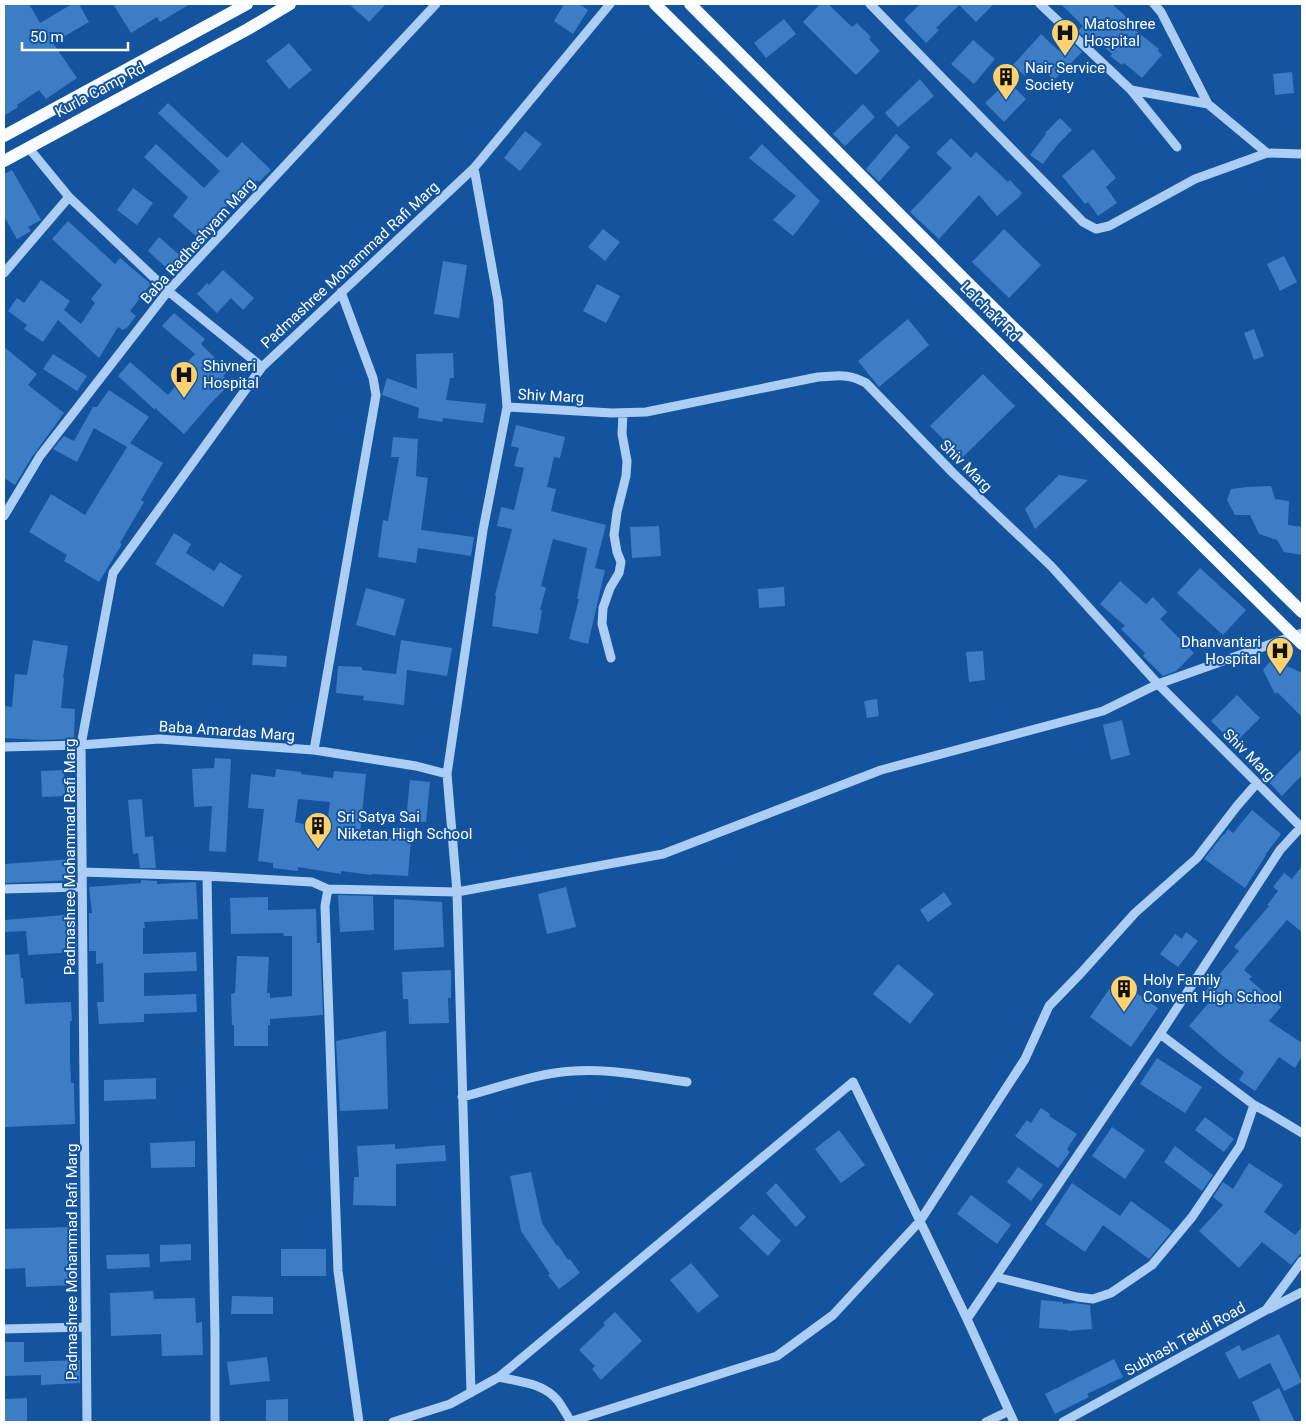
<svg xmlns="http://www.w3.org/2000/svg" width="1306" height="1426" font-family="Roboto,sans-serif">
<rect width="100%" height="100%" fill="#14549e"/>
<!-- building -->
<path fill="#3d7dc5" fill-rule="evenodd" d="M4 4H29L40 23 72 4H79L89 22 53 43 77 78 46 99 39 90 17 105 18 107 4 116Z
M113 4H190L160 22 157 17 131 33Z
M349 4H386L369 22Z
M564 4H579L588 10 573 34 554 21Z
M820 4H828L852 27 857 23 871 37 869 39 880 51 856 75 803 22Z
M920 4H994L976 22 959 5 936 28 939 30 926 43 904 20Z
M1061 4H1112L1134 24 1131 27 1159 49 1158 51 1162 55 1142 78 1124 63 1122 65 1110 56 1112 54 1095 38 1090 43 1078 31 1083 26Z
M784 19 796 34 766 58 754 43Z
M1041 34 1059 51 1069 40 1082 52 1054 80 1037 64 1025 76 1013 65Z
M973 40 995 59 974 84 951 64Z
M289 43 312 70 289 89 266 61Z
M1292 72 1294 93 1275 95 1273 74Z
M920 79 934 96 898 127 885 113Z
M1008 81 1026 99 1004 122 985 103Z
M168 103 227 158 242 142 271 170 259 182 257 180 232 206 229 203 208 231 212 235 204 243 173 216 188 197 144 157 156 144 204 188 220 171 158 113Z
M863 104 875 117 845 146 833 134Z
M1060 118 1072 130 1058 144 1043 164 1030 155 1046 134 1045 133Z
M525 131 542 144 520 171 504 158Z
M896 134 910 147 879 182 866 169Z
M951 138 971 158 976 152 1008 182 1010 180 1022 193 1018 198 997 216 979 195 939 239 910 212 952 168 936 153Z
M762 144 820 201 793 236 773 220 796 196 749 158Z
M1093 149 1116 178 1106 187 1117 203 1098 216 1088 202 1085 204 1062 176Z
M12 170 41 220 28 227 31 231 17 239 4 216V174Z
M133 188 153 203 137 225 117 210Z
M68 221 115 264 120 258 151 284 130 311 136 316 126 329 125 328 123 330 118 327 99 358 58 320 43 342 24 329 27 325 8 311 17 298 24 303 41 280 70 301 64 310 81 324 95 303 91 299 102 285 52 239Z
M603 229 620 242 605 261 588 247Z
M1004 229 1041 265 1009 298 972 262Z
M159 237 186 261 174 275 148 251Z
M1284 256 1297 282 1280 291 1267 264Z
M443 261 467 265 459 318 434 314Z
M223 270 254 298 243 310 231 298 217 313 197 294 207 283 209 285Z
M597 284 620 296 606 323 583 311Z
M174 313 205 339 201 344 228 371 223 376 231 383 211 403 184 434 155 408V410L118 376 130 362 168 395 183 377 178 372 195 354 162 326Z
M908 319 929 345 879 387 858 361Z
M1254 329 1264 356 1254 360 1244 333Z
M4 347 37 374 28 385 64 413 32 457 15 485 4 478Z
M453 353 454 378H450L446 400 486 404 483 423 443 418 442 422 418 418 419 408 382 395 387 378 417 389 416 354Z
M53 354 87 376 77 391 43 369Z
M983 374 1015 406 962 458 930 426Z
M109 390 149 417 130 443 163 463 141 500 144 502 120 543 122 544 99 582 64 561 67 555 29 532 51 494 85 515 127 447 94 428 77 462 53 449 64 436 74 441 93 407H97Z
M516 425 565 437 560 458 554 457 547 487 556 489 551 511 606 525 595 568 605 570 588 644 569 639 579 599H577L587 548 553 539 541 586 546 588 540 610H542L538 634 492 626 496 596 495 595 512 529 497 526 501 507 514 510 524 468 514 466 519 448 511 446Z
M393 437 418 439 416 476 428 478 421 530 474 537 471 556 418 548 416 563 378 557 383 520 388 521 399 457H391Z
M1059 475 1088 480 1035 529 1025 509Z
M1271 486 1275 499 1289 501 1288 525 1302 527V555L1284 552 1277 540 1259 534 1250 515H1235L1227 500 1231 489 1247 487Z
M659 526 661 556 632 558 630 527Z
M174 533 191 544 186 553 214 571 220 562 242 576 223 607 155 564Z
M1200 568 1246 610 1223 635 1177 593Z
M1120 581 1146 604 1153 597 1167 612 1160 619 1194 653 1176 671 1163 676 1143 656 1145 653 1121 629 1125 626 1100 604Z
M784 587 785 606 759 608 758 589Z
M366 588 405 599 395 636 356 625Z
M33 640 68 646 63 678H64L61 708 75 709 74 739 38 740 4 738V706L12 707 15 674 27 675Z
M401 640 452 648 447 676 407 670 404 705 363 700 364 696 336 693 338 666 362 667V670L396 674Z
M983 651 985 680 969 682 966 652Z
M253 654 287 656 286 667 252 665Z
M1272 659 1302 673V717L1277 692 1275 694 1263 670Z
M1237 695 1260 718 1234 744 1211 721Z
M877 699 879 716 867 718 864 701Z
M1122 720 1130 755 1111 760 1103 725Z
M1302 749V775L1282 796 1269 782Z
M215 758 231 759 226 852 209 851 212 806 194 807 192 769 214 768Z
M276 769 301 772V774L333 778 334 771 366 774 360 834 391 838 392 827 412 829 408 876 372 874V875L341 871V874L298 867V871L273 868V863L258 861 264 809 248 808 251 774 275 777ZM298 799 330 802 327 825 303 824 295 822Z
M64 770 65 796 42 797 41 771Z
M410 780 430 782 426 822 406 820Z
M142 799 145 837 153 836 156 868H140L138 853 133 854 128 800Z
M1252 810 1281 834 1265 855H1266L1245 888 1204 859 1223 835H1224L1228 829 1233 833Z
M74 859 75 880 4 883V864Z
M1302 866V932L1287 920 1244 970 1252 977 1249 979 1281 1007 1269 1021 1302 1043V1056L1295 1068 1279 1057 1255 1091 1239 1080 1244 1072 1223 1056 1189 1026 1212 999 1204 993 1239 951 1234 947 1269 906 1267 905 1278 891 1273 887 1284 873 1292 879Z
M141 880 157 881V884L196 882 198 919 144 922 145 928H143V954L196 952 197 971 144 973V996L196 994 197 1012 144 1014V1022L99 1024 97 1002H104L103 963 96 964V951H89V913H92L89 887 141 883Z
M566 887 576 927 547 934 538 894Z
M944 892 952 904 928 922 920 910Z
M338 895 373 896 374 930 340 932Z
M268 897V910L316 909 317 943H320L323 1015 270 1019V1025H268V1046H234V1025H232L231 994 235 993 237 956 269 957 267 993H270V998L292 996V936H284L283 933 231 934 230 898Z
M394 899 442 902 444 947 394 950Z
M76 914 77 952 28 955 26 931 4 932V920Z
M1186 932 1198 941 1178 967 1160 954 1175 934 1182 939Z
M19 954 21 978H23L25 1004 71 1002 72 1021H70V1058L71 1083H74L75 1124 4 1127V955Z
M898 964 934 994 910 1024 873 994Z
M451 970V998H448L449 1023 409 1024 408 999H403L402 972Z
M1116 979 1158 1008 1131 1047 1090 1017Z
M386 1031 388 1109 340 1111 336 1041Z
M1157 1058 1202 1087 1185 1113 1140 1084Z
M156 1078V1099L104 1101V1080Z
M1041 1108 1050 1114 1049 1116 1077 1134 1067 1149 1070 1152 1058 1168 1015 1136 1027 1120 1031 1123Z
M1205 1117 1234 1139 1224 1152 1195 1130Z
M1112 1127 1145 1150 1125 1179 1092 1156Z
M839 1130 865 1165 841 1183 815 1149Z
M195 1141V1167L151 1168 150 1143Z
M395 1144V1149L445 1145 446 1161 396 1164V1206L353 1205 354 1177H359L357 1146Z
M1175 1146 1213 1175 1202 1191 1164 1162Z
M1249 1163 1283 1185 1264 1212 1295 1235 1302 1227V1252L1291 1265 1262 1242 1239 1268 1199 1231 1223 1205 1213 1197 1223 1182 1233 1189Z
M1018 1167 1043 1185 1031 1201 1007 1182Z
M531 1172 542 1223 557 1246 558 1245 568 1260 570 1259 580 1273 559 1289 548 1275 550 1274 538 1256 521 1231 510 1176Z
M776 1183 806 1217 796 1227 766 1193Z
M1072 1183 1120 1216 1131 1201 1172 1231 1149 1259 1103 1225 1085 1252 1045 1224Z
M971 1195 1011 1225 997 1244 957 1214Z
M753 1214 781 1241 768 1256 739 1228Z
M71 1227 74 1285 26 1287 25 1268 4 1269V1229Z
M191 1244V1260L160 1262V1245Z
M281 1249H326V1276H281Z
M149 1254 150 1267 107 1269 106 1255Z
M691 1263 719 1296 698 1313 670 1280Z
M153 1291 154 1299 195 1298 196 1323 202 1322 203 1355 162 1356 161 1334 111 1336 110 1293Z
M232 1296 273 1297V1314H231Z
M1041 1300 1063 1302V1304L1075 1303 1090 1305 1092 1329 1068 1331V1330L1039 1328Z
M615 1312 642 1341 601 1380 592 1369 595 1366 579 1350 605 1325 603 1323Z
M1279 1334 1302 1382 1284 1391 1270 1363 1239 1379 1225 1353 1239 1345 1242 1351Z
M4 1342H24V1362L80 1360V1383L41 1385V1375L4 1376Z
M267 1357 270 1381 230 1385 227 1362Z
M1114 1359 1123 1377 1087 1394 1089 1397 1055 1414 1045 1394Z
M1279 1388 1295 1422H1261L1252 1402Z
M27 1398V1422H4V1399Z
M288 1399V1422H266V1400Z"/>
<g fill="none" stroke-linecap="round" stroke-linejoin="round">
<!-- minor -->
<path stroke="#accef4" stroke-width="9" d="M870 4 1083 222 1096 229 1109 226 1195 179 1267 153
M1040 4 1131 90 1208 104 1267 153 1302 154
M1154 4 1161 12 1208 104
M1131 90 1177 147
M28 147 69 197 168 291 262 367
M474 168 498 301 507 407 483 530 447 774 457 892 663 854 881 770 1103 711 1158 684 1302 633
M4 273 69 197
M507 407 612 413 646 412 818 377C838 376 848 373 866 383L954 474 1051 566 1158 684 1302 828
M4 516 40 456 168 291 436 4
M611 658 602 624 603 608 610 588 619 573 621 562 617 552 614 535 617 512 626 476 627 461 622 434 623 413
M4 747 81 745 159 739 314 750 416 766 447 774
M314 750 376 395 373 378 341 292
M82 872 207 876 312 882 328 889 457 892 471 1393
M207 876 215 1336V1422
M4 889 82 887
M328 889 325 906 338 1271 359 1422
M1160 1034 1254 1105
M462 1097C498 1088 536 1073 573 1071 611 1068 650 1077 687 1082
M996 1277 1077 1297 1093 1299 1111 1293 1152 1265 1192 1217 1240 1146 1254 1105 1267 1112 1302 1133
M1269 1309 1302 1292
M967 1319 1160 1034 1280 850 1301 827
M4 1329 86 1327
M499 1377C520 1382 544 1383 558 1401 563 1408 567 1415 571 1422
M87 1422 81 745 113 573 262 367 474 168 610 4
M393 1422 450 1404 499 1377 853 1082 967 1319 1014 1422
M569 1422 777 1356 833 1315 920 1221 1025 1059 1049 1006 1081 973 1135 913 1197 858 1237 806 1257 783
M986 1422 1009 1411
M1063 1422 1266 1310 1302 1261"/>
<!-- major -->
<path stroke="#f8fbff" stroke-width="12" d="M655 4 1302 644
M690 4 964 279 1302 612
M4 136 247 4
M4 161 248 29 290 4"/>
</g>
<!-- icons -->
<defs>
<symbol id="hospital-pin" viewBox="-11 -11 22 30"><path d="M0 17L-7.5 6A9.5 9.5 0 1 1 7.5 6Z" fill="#ffd26e" stroke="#14549e"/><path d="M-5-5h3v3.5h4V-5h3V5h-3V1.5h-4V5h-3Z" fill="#111"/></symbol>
<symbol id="building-pin" viewBox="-11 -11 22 30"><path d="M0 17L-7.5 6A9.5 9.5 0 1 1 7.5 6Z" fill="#ffd26e" stroke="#14549e"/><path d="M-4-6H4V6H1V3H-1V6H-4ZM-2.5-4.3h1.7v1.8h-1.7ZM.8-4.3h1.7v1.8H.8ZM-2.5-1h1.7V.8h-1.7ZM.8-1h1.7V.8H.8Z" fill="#111"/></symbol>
</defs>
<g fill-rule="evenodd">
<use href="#hospital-pin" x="1049" y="17" width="32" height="43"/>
<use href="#building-pin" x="990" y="61" width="32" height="43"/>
<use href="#hospital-pin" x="168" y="359" width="32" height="43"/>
<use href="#hospital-pin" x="1264" y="635" width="32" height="43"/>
<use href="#building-pin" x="302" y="810" width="32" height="43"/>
<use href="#building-pin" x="1108" y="973" width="32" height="43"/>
</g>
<g text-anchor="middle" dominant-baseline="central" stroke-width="4" stroke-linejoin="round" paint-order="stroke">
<!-- poi labels -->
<g font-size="15" fill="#fff" stroke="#14549e" text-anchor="start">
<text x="1084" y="24">Matoshree<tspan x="1084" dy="17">Hospital</tspan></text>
<text x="1025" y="68">Nair Service<tspan x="1025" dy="17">Society</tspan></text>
<text x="203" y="366">Shivneri<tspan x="203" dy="17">Hospital</tspan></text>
<text x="1261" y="642" text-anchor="end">Dhanvantari<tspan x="1261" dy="17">Hospital</tspan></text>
<text x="337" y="817">Sri Satya Sai<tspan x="337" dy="17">Niketan High School</tspan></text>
<text x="1143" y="980">Holy Family<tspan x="1143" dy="17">Convent High School</tspan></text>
</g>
<!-- street labels -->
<g font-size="15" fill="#fff" stroke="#14549e">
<text transform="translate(100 90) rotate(-28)">Kurla Camp Rd</text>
<text transform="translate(198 241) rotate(-48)">Baba Radheshyam Marg</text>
<text transform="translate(350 265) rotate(-43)">Padmashree Mohammad Rafi Marg</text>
<text transform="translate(990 312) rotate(45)">Lalchaki Rd</text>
<text transform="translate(551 396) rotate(3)">Shiv Marg</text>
<text transform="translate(966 466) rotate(45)">Shiv Marg</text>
<text transform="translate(227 731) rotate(4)">Baba Amardas Marg</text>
<text transform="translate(1249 755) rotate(45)">Shiv Marg</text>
<text transform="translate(70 857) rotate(-90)">Padmashree Mohammad Rafi Marg</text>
<text transform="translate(72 1262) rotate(-90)">Padmashree Mohammad Rafi Marg</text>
<text transform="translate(1185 1339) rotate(-29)">Subhash Tekdi Road</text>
</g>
</g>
<!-- border -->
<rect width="1306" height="1426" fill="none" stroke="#ffffff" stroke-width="10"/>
<!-- scale -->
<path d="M22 42v8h106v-8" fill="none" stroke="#ffffff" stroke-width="2.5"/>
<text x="30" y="42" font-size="15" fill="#ffffff" stroke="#14549e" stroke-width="4" paint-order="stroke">50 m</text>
</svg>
